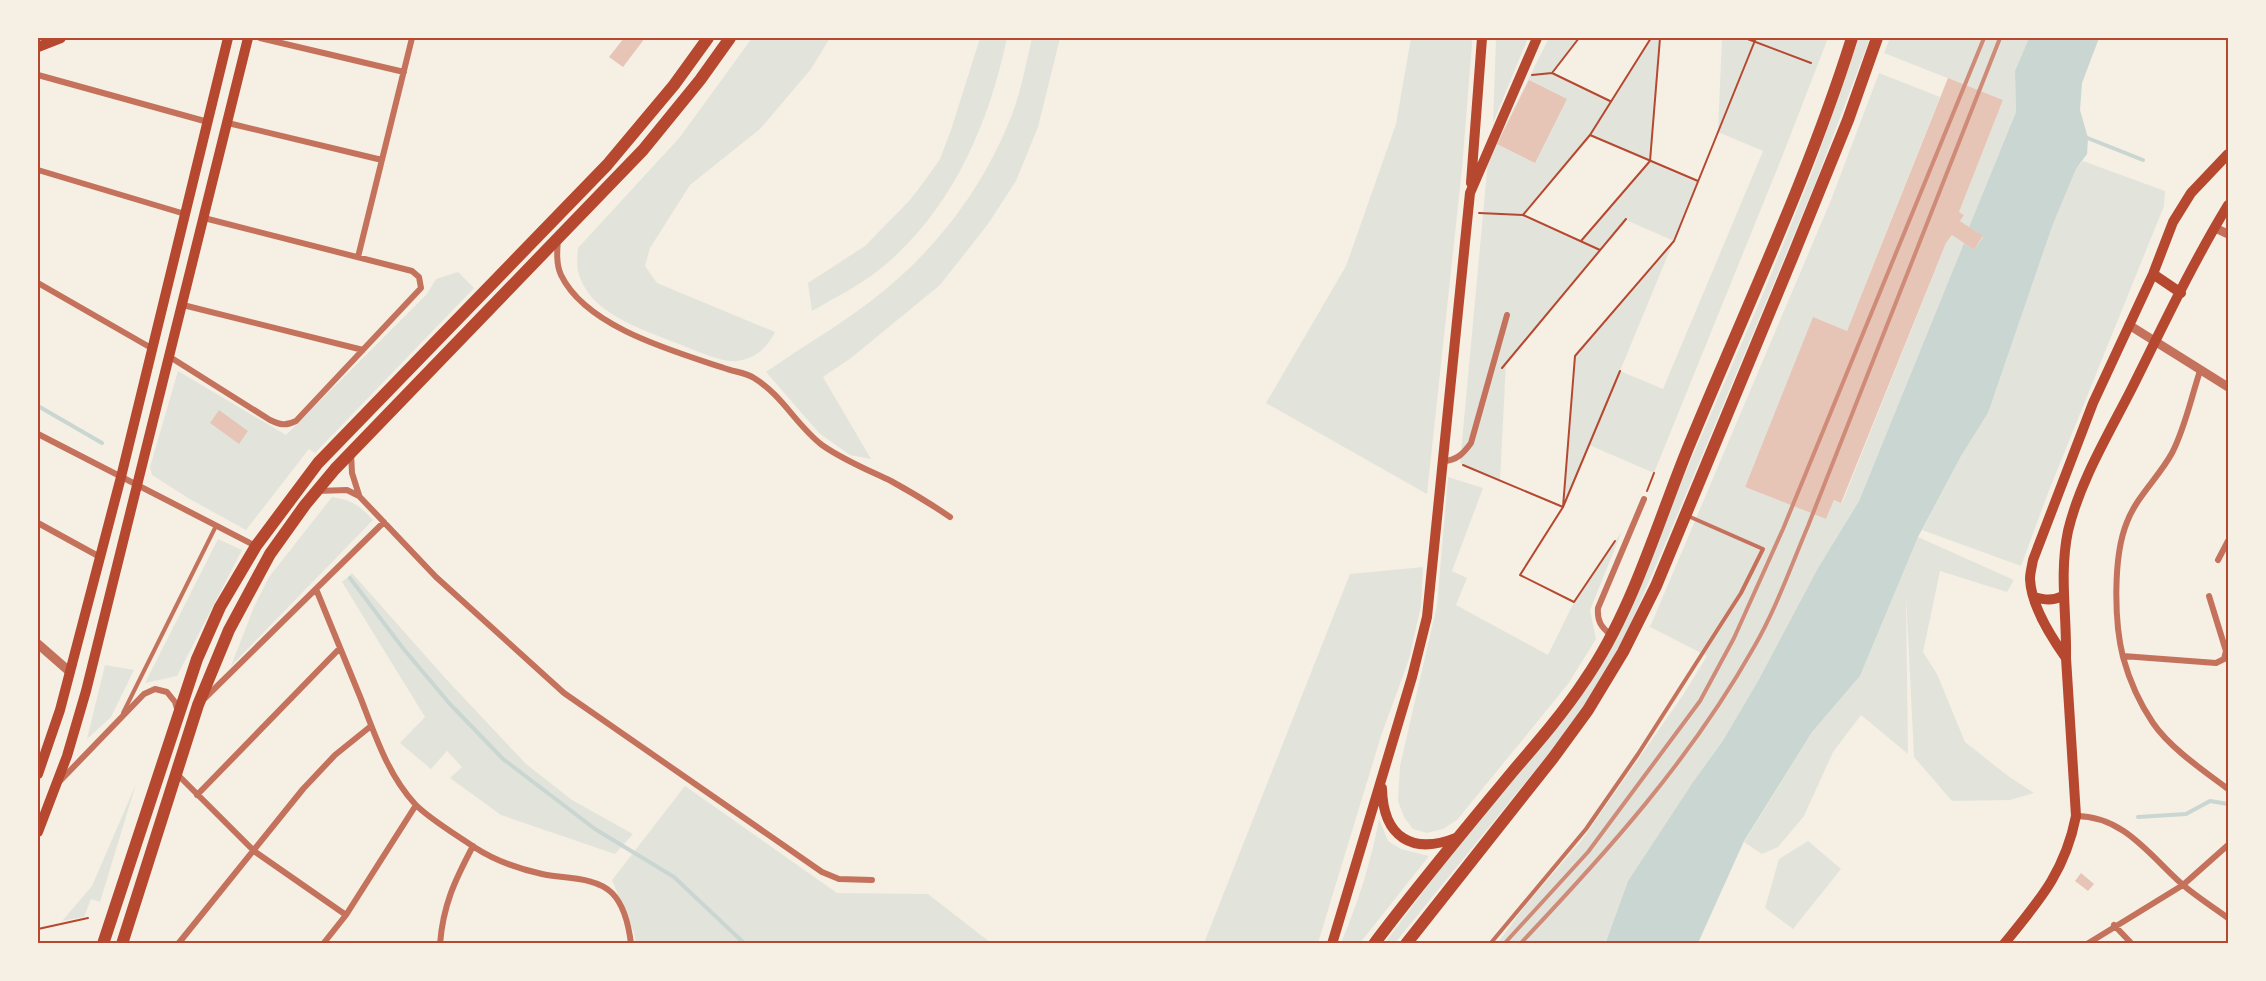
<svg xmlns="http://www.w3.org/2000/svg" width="2266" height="981" font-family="Quicksand,sans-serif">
<rect width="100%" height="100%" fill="#f6efe4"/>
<!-- green -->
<path fill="#e2e4dc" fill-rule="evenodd" d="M752 38H830L811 69 760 129 690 185 650 248 645 266 657 283 775 332C767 348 756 358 737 361 724 363 696 351 684 346 650 332 596 317 581 280 576 270 577 259 578 248L680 137Z
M980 38H1007C988 127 951 212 879 270 859 286 834 298 812 311L808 283 865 246 910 200 926 179 940 159 951 130Z
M1032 38H1060L1038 127 1016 181 988 224 940 285 851 358 823 377 871 459 850 455 819 433 766 372C806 344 849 320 886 289 942 242 984 185 1011 117 1021 92 1026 64 1032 38Z
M1411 38H1472V44L1462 169 1427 494 1266 403 1346 266 1396 124Z
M1496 38H1528L1493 123Z
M1549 38H1579L1552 73 1611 101 1651 38H1660L1651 161 1698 182 1620 371 1663 389 1763 151 1718 132 1722 38H1828L1782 157 1654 473 1589 445 1563 507 1575 356 1674 241 1626 220 1506 363 1500 480 1460 463 1488 160ZM1590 135 1650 161 1581 241 1523 215Z
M1859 38H1870L1815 184 1776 278 1668 537 1630 625 1609 666 1578 715 1545 758 1395 943 1384 944 1441 868 1565 718 1680 485 1763 294 1813 170Z
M1890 38H2029L2015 71 2016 112 1969 227 1960 221 1964 215 1959 212 2003 100 1884 53Z
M1879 73 1940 97 1847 331 1813 318 1745 487 1826 519 1834 500 1842 503 1946 243 1952 235 1964 243 1859 501 1818 568 1758 681 1722 742 1693 782 1628 881 1605 943 1497 944 1524 907 1582 840 1683 695 1707 656 1650 627 1831 200Z
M2083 161 2165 191 2164 206 2048 493 2021 566 1922 530 1961 456 1988 413 2053 224 2076 169Z
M458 272 474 288 315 453 309 449 246 530 188 498 152 475 150 467 178 371 286 435 427 294 436 279Z
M1448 477 1483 488 1452 571 1467 578 1456 605 1548 655 1574 602 1622 531 1590 610 1596 639 1568 684 1457 820 1443 829 1427 833 1413 829 1404 817 1398 801 1400 766 1437 605Z
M332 497C352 500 359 505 373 520L231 666 254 607 269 577Z
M1918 537 2014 580 2007 592 1940 571 1923 652 1937 674 1965 742 2008 776 2034 793 2010 800 1952 801 1914 757 1906 595 1908 754 1861 715 1833 752 1804 816 1778 847 1762 854 1744 842 1812 732 1860 676Z
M218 539 242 550 177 676 145 683Z
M1423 567 1421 606 1409 659 1381 736 1318 943H1204L1350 574Z
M352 573 446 679 526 764 572 800 633 834 615 854 501 815 450 778 462 767 447 751 431 769 400 743 425 717 342 582Z
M105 665 134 670 111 717 87 739Z
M136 784 100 902 91 899 84 917 62 921 92 886Z
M685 786 837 893 928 894 991 943H636L634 933 612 880Z
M1379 819 1388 841 1401 849 1429 856 1360 943H1341C1358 903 1371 862 1379 819Z
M1808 841 1841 869 1793 929 1765 908 1779 859Z"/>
<!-- water -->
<path fill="#c9d6d2" d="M2029 38H2099L2082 83 2080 110 2088 138 2087 154 2076 169 2053 224 1988 413 1961 456 1918 537 1860 676 1812 732 1744 841 1698 943 1605 944 1628 881 1693 782 1722 742 1758 681 1818 568 1859 501 1964 243 1974 250 1983 237 1969 227 2016 112 2015 71Z"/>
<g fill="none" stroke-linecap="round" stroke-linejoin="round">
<!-- stream -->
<path stroke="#c9d6d2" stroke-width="4" d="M2085 137 2143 160
M38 406 102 443
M350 578 402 647 449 703 503 759 595 829 674 877 745 944
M2138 817 2186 814 2210 801 2228 804"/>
</g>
<!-- building -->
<path fill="#e6c5b7" d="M624 38H645L623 67 609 57Z
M1948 78 2003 100 1959 212 1964 215 1960 221 1983 236 1974 250 1952 235 1946 243 1841 503 1834 500 1826 519 1745 487 1813 317 1847 331Z
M1529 80 1567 99 1535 163 1497 144Z
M219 410 248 431 239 444 210 423Z
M2081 873 2094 884 2088 891 2075 881Z"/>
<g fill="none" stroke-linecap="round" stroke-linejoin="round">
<!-- path -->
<path stroke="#b5482f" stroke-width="2" d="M1745 38 1811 63
M1552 73 1579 38
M1532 75 1552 73 1610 101
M1590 135 1698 181
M1479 213 1523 215 1600 250
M1523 215 1590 135 1651 38
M1581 241 1650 161 1660 38
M1502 368 1626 219
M1463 465 1563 507
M1647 491 1654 473
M1563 507 1575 356 1674 241 1756 38
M1615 541 1574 602 1520 575 1563 507 1620 371
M38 929 88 918"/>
<!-- service -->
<path stroke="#c5725c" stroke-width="4" d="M123 713 216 526
M1490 944 1586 829 1638 754 1741 593 1763 549 1688 516"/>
<!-- minor -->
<path stroke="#c5725c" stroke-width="6" d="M260 38 404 72
M38 75 208 122
M228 123 382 160
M38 170 185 214
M558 239C557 251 556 264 561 275 586 327 673 351 724 368 734 372 745 372 754 378 782 395 797 426 822 445 843 460 868 470 891 481 911 492 931 504 950 517
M358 257 412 38
M38 283 153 349
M183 305 363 350
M170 357 270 420C280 425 286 426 296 421L421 288 419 277 412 271 204 218
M2200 371C2191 398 2185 428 2172 453 2159 477 2137 496 2127 522 2113 556 2114 621 2123 657 2129 679 2140 704 2153 723 2170 748 2204 771 2228 789
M38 434 256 546
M351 453 352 473 359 495
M1444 461C1457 460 1463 454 1471 443L1507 315
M317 491 347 490 359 496 436 577 564 693 822 872 839 879 872 880
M38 523 100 557
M2218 560 2228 541
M316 589C331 625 346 662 361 699 375 735 388 775 415 804 428 818 458 836 474 847 494 860 519 869 542 874 563 879 595 876 612 893 624 905 629 927 631 944
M1611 635C1601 627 1597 621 1598 608L1644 499
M2123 656 2216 663 2224 659 2226 651 2209 596
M205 698 384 522
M177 774 254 851 346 915
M60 781 144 694 155 689 167 692 175 702 178 712
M197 795 340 648
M2076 816C2124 816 2150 856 2183 885 2197 897 2213 907 2228 918
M2114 925 2132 944
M178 944 303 789 335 755 371 726
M323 944 346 915 416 805
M440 944C443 905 455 880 473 846
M2087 944 2183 885 2228 845"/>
<!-- tertiary -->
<path stroke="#c5725c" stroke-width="9" d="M2215 228 2228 234
M2129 325 2228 387
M38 644 70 672"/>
<!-- secondary -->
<path stroke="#b5482f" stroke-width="10" d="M38 47 61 38
M1471 183 1482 38
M2153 274 2181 293
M2034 597C2045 600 2052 601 2063 596
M2066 658C2051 637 2031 604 2030 579 2030 573 2032 566 2033 560L2093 403 2153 274 2173 222 2191 193 2228 154
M38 774 60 710 121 477 228 38
M1382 788C1383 837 1412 856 1458 837
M38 832 67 756 86 691 248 38
M1332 944 1412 677 1427 617 1470 193 1537 38
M2004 944C2039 901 2065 872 2076 816L2066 658C2067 615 2059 574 2068 531 2080 481 2108 435 2131 390 2162 328 2192 264 2228 205"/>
<!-- primary -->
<path stroke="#b5482f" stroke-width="12" d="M103 944 197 659 220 607 256 546 318 463 607 165 674 85 708 38
M122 944 198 705 229 630 270 554 305 505 335 469 643 150 700 80 730 38"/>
<!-- trunk -->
<path stroke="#b5482f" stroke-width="12" d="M1374 944C1419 884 1467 827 1514 770 1539 741 1564 712 1585 680 1632 612 1657 524 1688 448 1744 312 1808 178 1852 38
M1406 944 1553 758 1588 710 1623 652 1656 586 1792 258 1848 120 1877 38"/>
<!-- rail -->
<path stroke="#cf8b77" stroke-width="4" d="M1504 944 1588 852 1700 701 1734 638 1783 529 1984 38
M1520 944C1608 851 1691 759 1754 647 1776 609 1791 566 1808 526L2000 38"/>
</g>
<!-- border -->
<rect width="2266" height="981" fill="none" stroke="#f6efe4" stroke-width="78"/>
<rect x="39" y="39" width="2188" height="903" fill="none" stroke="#b5482f" stroke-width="2"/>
</svg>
